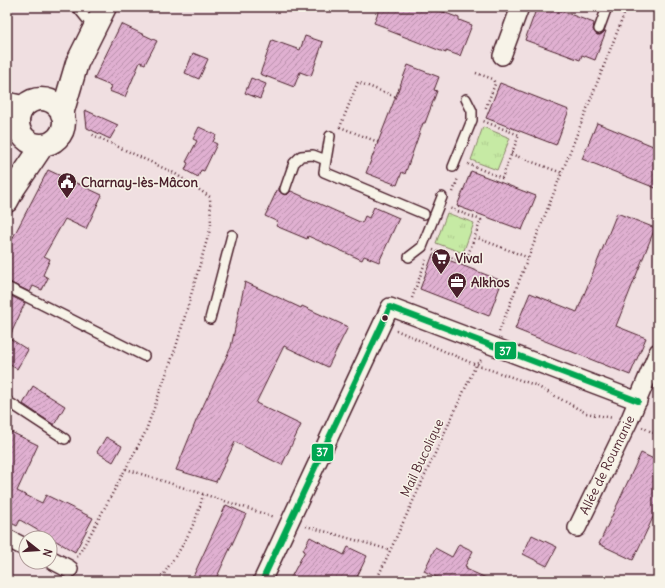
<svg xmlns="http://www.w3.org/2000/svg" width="665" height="588" font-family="Delius,sans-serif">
<defs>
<pattern id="grass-tufts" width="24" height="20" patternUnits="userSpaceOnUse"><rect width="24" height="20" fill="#c6eaa4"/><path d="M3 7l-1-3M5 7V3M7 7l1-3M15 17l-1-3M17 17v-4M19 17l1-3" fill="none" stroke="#acc88d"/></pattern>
<pattern id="building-hatch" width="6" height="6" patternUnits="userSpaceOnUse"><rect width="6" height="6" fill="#e0b0d1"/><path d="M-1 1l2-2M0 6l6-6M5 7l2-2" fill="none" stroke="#b88faa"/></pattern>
</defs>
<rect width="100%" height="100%" fill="#f0dfe1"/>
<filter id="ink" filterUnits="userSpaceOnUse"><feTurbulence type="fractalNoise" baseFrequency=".025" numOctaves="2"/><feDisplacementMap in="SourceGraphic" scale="8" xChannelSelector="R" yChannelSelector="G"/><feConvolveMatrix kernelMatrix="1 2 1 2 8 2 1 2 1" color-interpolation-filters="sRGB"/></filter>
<g filter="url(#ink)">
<!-- grass -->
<path fill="url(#grass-tufts)" stroke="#888468" d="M483 127 510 138 497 170 471 160Z
M447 213 474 223 463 253 436 243Z"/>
<!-- building -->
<path fill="url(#building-hatch)" stroke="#4a1f2b" d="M380 7H430L459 18V20L472 25 460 56 446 51V53L387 30 388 28 374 23Z
M537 7H550L594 23 593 30 597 35H600L605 31H606L595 60 582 55 580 60 525 40Z
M121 24 157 41 145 64 140 62 125 97 109 91 111 86 94 79Z
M305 36 323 42 311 76 300 72 294 87 260 74 272 40 300 50Z
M193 53 208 59 199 79 185 73Z
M408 65 439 77 434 90 437 91 425 123H423L405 174 402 172 397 185 366 173Z
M251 78 266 84 260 99 245 93Z
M500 83 569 110 556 145 486 118Z
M85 110 118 125 110 139 87 128Z
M597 123 658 148V189L582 159Z
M199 127 216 135 213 142 217 144 204 171 201 170 198 177 185 170 188 163 186 162 197 141 193 139Z
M48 170 102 195 86 229 65 219 44 256 50 259 43 275 48 278 42 290 33 286 30 292 7 281V249Z
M471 171 536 196 522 230 457 206Z
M279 186V191L283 194 287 195 291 191 362 223 365 216 369 218 374 207 399 218 379 262 364 256 362 260 308 236 307 239 276 226 278 222 265 216Z
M617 213 655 228 616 326 646 338 630 375 515 329 530 293 577 312Z
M433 254 502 281 489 316 420 289Z
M245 282 301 308 302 306 348 327 328 367 284 346 256 403 301 425 282 465 235 442 216 482 176 470 196 421 231 347Z
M7 294 25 303 9 338 28 350 17 369 7 363Z
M33 386 65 406 54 425 23 404Z
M7 430 38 445 17 491 42 503 46 495 93 518 75 552 20 520 17 526 7 521Z
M106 437 122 446 113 462 97 452Z
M641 453 658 461V507L633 560 599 544Z
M226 505 246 514 215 581H191Z
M532 535 557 547 547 566 523 554Z
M310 537 344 555 348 547 367 556 355 581H289L305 551 303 550Z
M459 544 473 551 465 566 467 567 466 569 493 581H444L424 571 435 548 452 557Z"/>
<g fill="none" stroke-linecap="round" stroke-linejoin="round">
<defs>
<path id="lane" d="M77 7 94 28
M599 29 607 7
M330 136 324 172 424 214
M453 167 472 120V111L466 99
M285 189 294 163 301 156 313 155 326 160
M409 257 422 247 442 197
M7 287 144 356
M210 319 232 235
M7 401 65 439"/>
<path id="street" d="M502 56 520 7
M7 101 25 105
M7 122 19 127
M577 528 629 421 658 352
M7 538 26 548
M50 559 69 569
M262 581 390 307 638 401"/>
<path id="secondary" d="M18 122a23 23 0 1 1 46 0a23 23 0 1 1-46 0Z
M62 114 77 63 105 7
M7 201 14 188 43 145"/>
</defs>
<!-- lane casing -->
<use href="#lane" stroke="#4a1f2b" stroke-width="12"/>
<!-- street casing -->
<use href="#street" stroke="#4a1f2b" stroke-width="20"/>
<!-- secondary casing -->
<use href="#secondary" stroke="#4a1f2b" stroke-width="25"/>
<!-- path -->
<path stroke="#4a1f2b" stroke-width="2.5" stroke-dasharray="1 3" stroke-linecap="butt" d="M476 73 493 79 495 84 485 110
M378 142 340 127 358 82 396 97
M511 154 562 173
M468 164 502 178 519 135 483 121
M453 192 458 178
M475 237 529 258
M433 250 465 263 481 220 449 208
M412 298 426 260
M396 330 476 365 535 385 586 413 613 418
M499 332 627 7
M642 427 658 435
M126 469 274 517
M306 526 390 550
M77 557 90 535 145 433 176 347 211 226 210 197 174 173 91 134
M161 581C166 568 175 558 182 546 192 529 199 513 203 494
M376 581 476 365 482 359"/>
<!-- lane -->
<use href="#lane" stroke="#f7f3e8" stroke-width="9"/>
<!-- street -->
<use href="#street" stroke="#f7f3e8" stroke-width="17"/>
<!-- secondary -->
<use href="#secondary" stroke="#f7f3e8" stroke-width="22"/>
<defs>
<path id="bus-1" d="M262 581 390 307 638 401"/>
</defs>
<!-- bus-1 casing -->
<use href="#bus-1" stroke="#f7f3e8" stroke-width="9"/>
<!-- bus-1 -->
<use href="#bus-1" stroke="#00a651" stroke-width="6"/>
</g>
</g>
<!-- icons -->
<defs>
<symbol id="civic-pin" viewBox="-11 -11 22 30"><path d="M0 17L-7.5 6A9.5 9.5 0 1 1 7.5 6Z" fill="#4a1f2b" stroke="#f7f3e8"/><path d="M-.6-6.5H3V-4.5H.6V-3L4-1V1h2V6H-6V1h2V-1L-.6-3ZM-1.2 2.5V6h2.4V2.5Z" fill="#fff"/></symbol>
<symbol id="supermarket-pin" viewBox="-11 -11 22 30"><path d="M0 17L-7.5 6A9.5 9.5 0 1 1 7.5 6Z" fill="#4a1f2b" stroke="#f7f3e8"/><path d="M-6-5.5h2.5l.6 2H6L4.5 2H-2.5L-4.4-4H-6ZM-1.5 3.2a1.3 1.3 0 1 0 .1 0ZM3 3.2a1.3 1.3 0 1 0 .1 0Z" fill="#fff"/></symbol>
<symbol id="office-pin" viewBox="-11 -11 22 30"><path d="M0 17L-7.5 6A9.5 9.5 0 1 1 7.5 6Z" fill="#4a1f2b" stroke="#f7f3e8"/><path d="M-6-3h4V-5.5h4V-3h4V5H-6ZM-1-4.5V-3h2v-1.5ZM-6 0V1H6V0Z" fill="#fff"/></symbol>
</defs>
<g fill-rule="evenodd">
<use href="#civic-pin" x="56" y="171" width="22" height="30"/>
<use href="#supermarket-pin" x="430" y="247" width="22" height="30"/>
<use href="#office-pin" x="446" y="271" width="22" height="30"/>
</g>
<!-- markers -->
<circle fill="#4a1f2b" stroke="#f7f3e8" stroke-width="1.5" cx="385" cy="318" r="3.5"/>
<g text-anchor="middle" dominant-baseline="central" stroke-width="3" stroke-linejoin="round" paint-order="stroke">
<!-- poi labels -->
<g font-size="13" font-weight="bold" fill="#4a1f2b" stroke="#f7f3e8" text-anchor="start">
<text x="81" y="182">Charnay-lès-Mâcon</text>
<text x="455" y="258">Vival</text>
<text x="471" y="282">Alkhos</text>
</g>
<!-- street labels -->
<g font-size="13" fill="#4a1f2b" stroke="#f7f3e8">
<text transform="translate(422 458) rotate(-65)">Mail Bucolique</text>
<text transform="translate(607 465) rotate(-64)">Allée de Roumanie</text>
</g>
</g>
<g stroke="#f7f3e8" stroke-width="1.5">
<rect x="494" y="341" width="23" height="19" rx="4" fill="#00a651"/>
<rect x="311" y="443" width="23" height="19" rx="4" fill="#00a651"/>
</g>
<g font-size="11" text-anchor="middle" font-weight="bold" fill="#fff">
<text x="505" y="355">37</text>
<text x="322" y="456">37</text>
</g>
<!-- margin -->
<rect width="665" height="588" fill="none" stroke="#f7f3e8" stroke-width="24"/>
<rect x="12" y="12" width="641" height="564" fill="none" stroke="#4a1f2b" stroke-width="1.5" filter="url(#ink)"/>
<!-- north arrow -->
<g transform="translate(38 550) rotate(107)"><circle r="19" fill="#f7f3e8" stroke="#b29e9c"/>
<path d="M0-3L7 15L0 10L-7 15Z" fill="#4a1f2b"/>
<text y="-6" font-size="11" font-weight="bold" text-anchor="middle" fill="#4a1f2b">N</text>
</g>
</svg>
